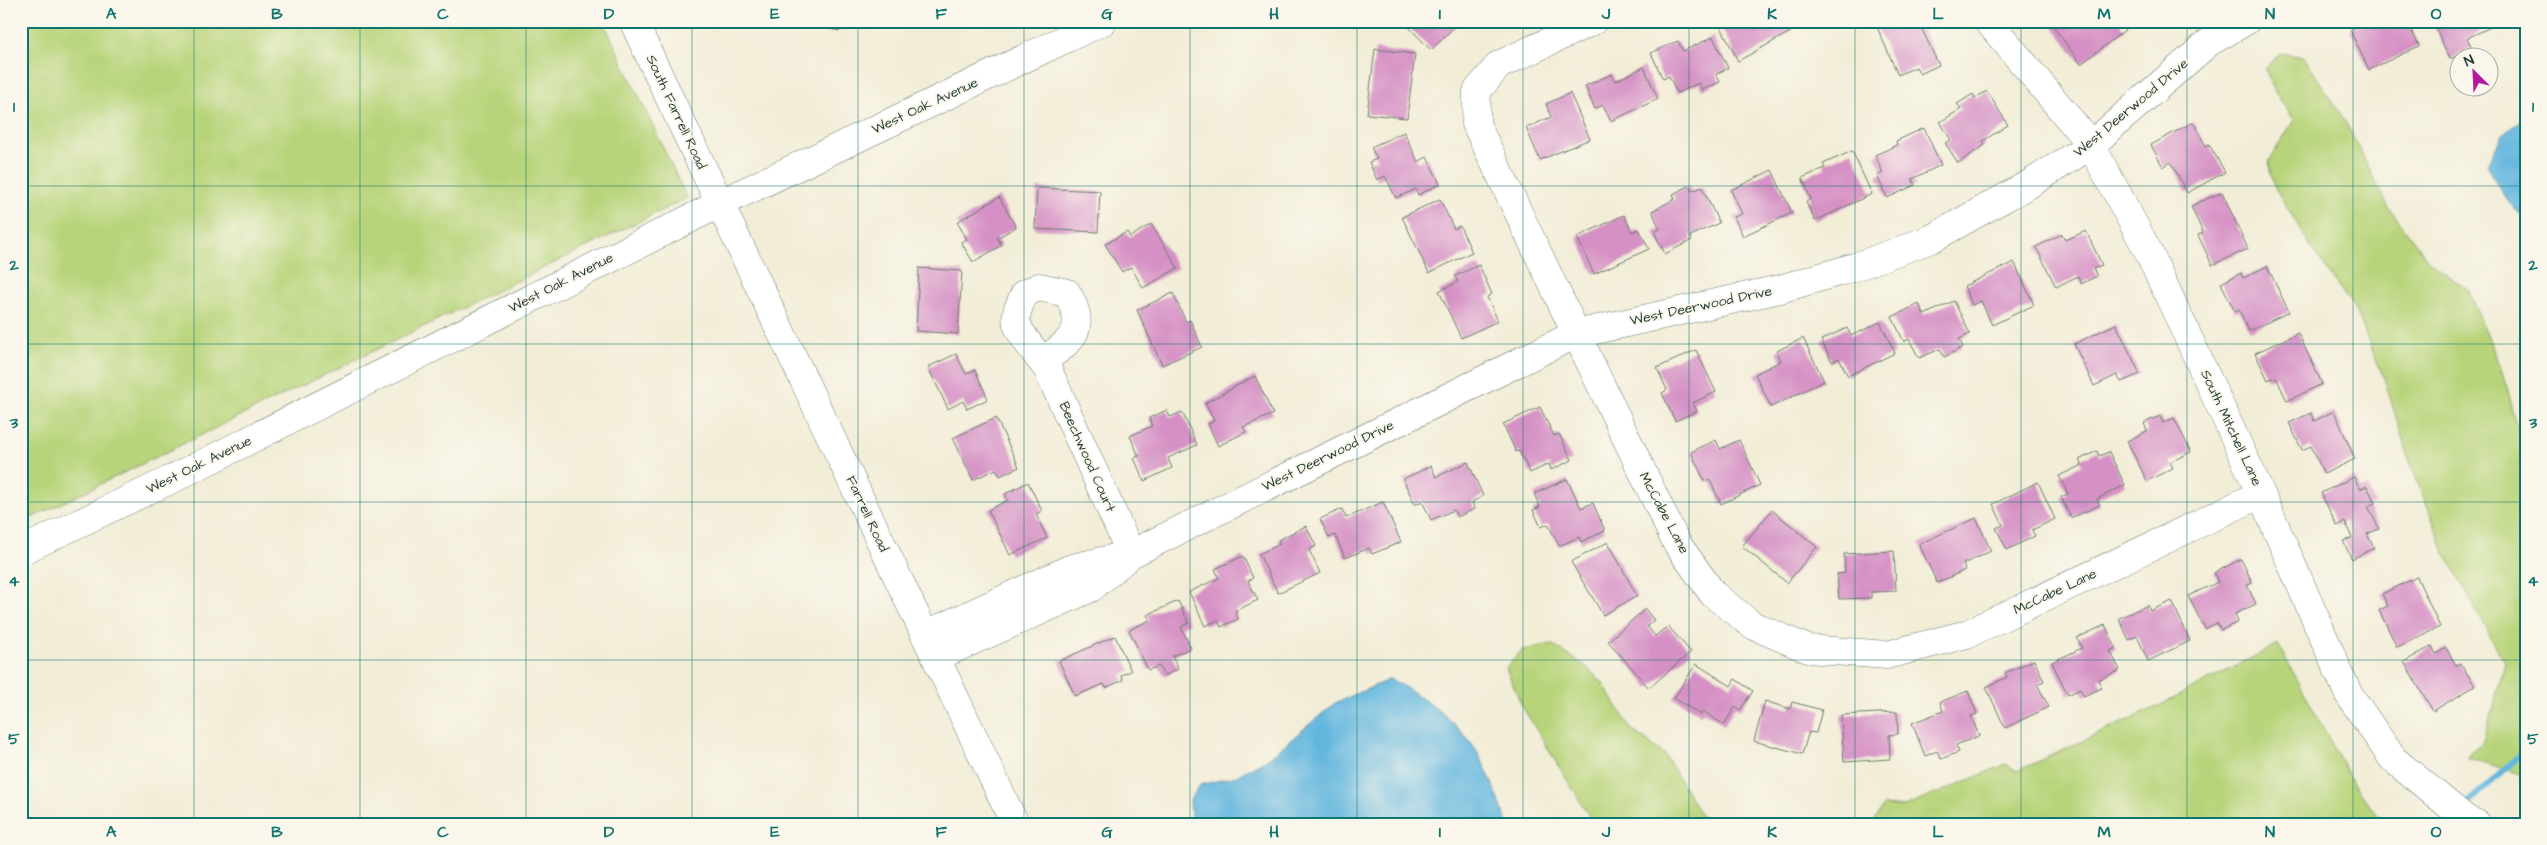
<svg xmlns="http://www.w3.org/2000/svg" width="2547" height="845" font-family="'Architects Daughter',sans-serif">
<rect width="100%" height="100%" fill="#fbf7ec"/>
<filter id="ink" filterUnits="userSpaceOnUse"><feTurbulence type="fractalNoise" baseFrequency=".02" numOctaves="2"/><feDisplacementMap in="SourceGraphic" scale="10" xChannelSelector="R" yChannelSelector="G"/><feConvolveMatrix kernelMatrix="1 2 1 2 8 2 1 2 1" color-interpolation-filters="sRGB"/></filter>
<filter id="wash" filterUnits="userSpaceOnUse"><feTurbulence type="fractalNoise" baseFrequency=".0096" numOctaves="4" result="noise"/><feDisplacementMap in="SourceGraphic" scale="20" xChannelSelector="R" yChannelSelector="G"/><feGaussianBlur stdDeviation="1.12" result="paint"/><feColorMatrix in="noise" values="0 0 0 0 0 0 0 0 0 0 0 0 0 0 0 0 0 1.4 0 .05"/><feComposite in="paint" operator="in"/></filter>
<g filter="url(#wash)">
<rect width="100%" height="100%" fill="#f2edd7"/>
<!-- green -->
<path fill="#b8d47a" stroke="#6c8857" d="M21 21H603L687 198 21 523Z
M2280 53 2304 57 2345 121 2389 208 2428 260 2469 291 2501 368 2515 421 2526 437V776L2466 757 2483 741 2505 664 2445 552 2411 465 2384 378 2356 311 2314 252 2274 186 2268 162 2294 120 2275 92 2265 69Z
M1551 644 1584 665 1602 682 1631 729 1665 755 1700 814 1710 824H1594L1522 706 1506 668 1522 650Z
M2278 644 2354 785 2385 824H1872L1884 805 1905 807 2006 764 2017 771 2157 707Z"/>
<!-- water -->
<path fill="#62b6de" stroke="#407a89" d="M2526 118V216C2508 210 2495 180 2487 164L2502 135Z
M1390 679C1420 695 1450 716 1471 743 1486 762 1499 801 1508 824H1203L1191 817 1190 800 1200 785 1236 776 1270 757 1335 703Z"/>
<g fill="none" stroke-linecap="round" stroke-linejoin="round">
<!-- stream -->
<path stroke="#62b6de" stroke-width="6" d="M2463 808 2526 750"/>
</g>
<g id="blocks">
<!-- building -->
<path fill="#d591c5" d="M797 21H842L840 31 797 23Z
M1403 21H1448L1454 27 1431 50Z
M1723 21H1787L1792 31 1738 61 1719 23Z
M1889 21H1918L1939 65 1920 74 1916 67 1898 75 1877 27Z
M2059 21H2119L2125 30 2081 64 2053 26Z
M2368 21H2407L2419 46 2369 70 2350 30Z
M2432 21H2490L2493 26 2467 38 2472 48 2450 59Z
M1713 37 1728 68 1716 74 1720 82 1702 90 1699 83 1677 93 1669 76 1663 79 1651 53 1678 41 1683 51Z
M1375 49 1415 54 1407 118 1367 114Z
M1644 67 1658 99 1611 121 1603 105 1595 109 1585 86 1612 74 1615 81Z
M1987 91 2008 125 1983 141 1985 145 1958 163 1945 143 1951 140 1940 122 1961 109 1957 104 1973 94 1975 98Z
M1570 93 1590 139 1540 160 1526 128 1551 117 1546 104Z
M2193 122 2206 146 2209 144 2225 172 2187 193 2171 162 2163 167 2151 145Z
M1924 128 1941 165 1912 179 1915 185 1887 198 1877 176 1883 173 1875 155 1897 145 1896 141Z
M1404 132 1418 162 1427 157 1440 184 1418 195 1416 189 1396 198 1385 176 1377 180 1369 162 1377 159 1371 147Z
M1852 151 1872 194 1815 221 1806 202 1811 199 1802 178 1825 168 1823 164Z
M1772 170 1792 213 1743 236 1734 217 1742 214 1731 190Z
M1689 186 1692 191 1702 187 1719 223 1690 236 1692 240 1665 254 1654 232 1660 229 1652 211 1675 199 1673 194Z
M1037 188 1100 191 1098 232 1035 229Z
M2222 192 2248 249 2212 265 2198 235 2203 233 2191 206Z
M999 197 1016 227 997 238 1002 245 973 262 961 242 967 239 957 222Z
M1440 199 1454 229 1460 226 1472 252 1429 273 1402 217Z
M1624 215 1632 232 1639 229 1649 249 1594 274 1577 237Z
M1151 224 1178 268 1143 288 1131 267 1122 272 1105 244 1127 232 1130 237Z
M2086 231 2102 265 2093 269 2097 276 2081 284 2078 276 2056 287 2036 247 2062 234 2065 240Z
M2014 262 2034 305 1992 325 1981 301 1972 305 1964 286Z
M1479 265 1492 294 1487 297 1498 321 1461 338 1439 291 1458 282 1455 276Z
M2267 266 2289 312 2249 331 2239 310 2235 312 2221 283 2241 273 2243 278Z
M919 268 962 271 958 334 916 331Z
M1173 293 1186 322 1190 320 1202 347 1162 365 1137 310Z
M1954 301 1970 334 1959 339 1963 347 1944 357 1940 349 1919 358 1909 339 1904 342 1892 317 1919 304 1924 315Z
M1880 322 1895 353 1848 376 1839 358 1832 362 1821 340 1847 328 1851 336Z
M2116 324 2140 374 2121 382 2117 375 2094 386 2074 344Z
M2298 333 2322 384 2287 401 2276 377 2268 380 2255 353Z
M1803 338 1824 381 1771 407 1755 374 1781 361 1777 351Z
M1696 350 1716 392 1693 403 1697 411 1675 421 1662 393 1667 390 1657 368Z
M956 354 966 374 975 370 988 399 967 409 963 401 948 409 928 367Z
M1255 376 1273 414 1243 427 1246 432 1218 446 1208 424 1214 421 1205 403Z
M1540 407 1554 436 1559 434 1572 460 1551 470 1549 464 1530 473 1519 451 1516 452 1503 424Z
M1167 410 1170 417 1182 412 1197 445 1168 458 1172 468 1144 481 1134 458 1139 456 1130 436 1152 426 1149 418Z
M2334 411 2355 459 2324 474 2311 446 2302 450 2289 423 2311 413 2314 421Z
M2160 416 2163 423 2174 418 2191 452 2170 462 2173 468 2147 481 2127 441 2147 431 2144 423Z
M996 418 1019 467 1000 476 996 469 973 480 953 438Z
M1716 440 1720 449 1739 440 1760 485 1721 504 1710 480 1705 482 1691 452Z
M2097 451 2099 456 2109 452 2125 485 2097 499 2100 505 2071 518 2061 497 2068 494 2059 476 2082 465 2079 460Z
M1468 462 1483 496 1472 502 1475 509 1457 517 1454 510 1431 520 1422 501 1415 505 1403 479 1431 466 1436 477Z
M2354 477 2360 489 2367 486 2375 503 2368 506 2379 529 2367 534 2374 548 2352 559 2343 541 2352 538 2345 522 2337 526 2321 493Z
M1567 479 1581 508 1593 503 1605 531 1581 542 1579 537 1559 546 1548 524 1541 527 1533 510 1540 507 1534 494Z
M1028 482 1042 511 1036 514 1047 538 1010 555 988 510 1008 500 1005 494Z
M2038 482 2055 519 2032 530 2035 536 2007 550 1996 528 2003 525 1993 504Z
M1383 502 1401 542 1372 554 1369 548 1345 558 1335 535 1329 538 1320 519 1342 509 1346 518Z
M1772 510 1817 547 1787 583 1742 546Z
M1976 518 1991 551 1963 564 1965 570 1937 583 1919 544Z
M1306 526 1316 546 1309 550 1320 573 1278 593 1259 554 1280 544 1278 540Z
M1608 542 1637 596 1603 615 1571 562Z
M1894 551 1896 591 1871 592V598L1839 599 1837 574 1845 573 1844 554Z
M1243 556 1253 578 1248 581 1258 600 1235 611 1238 619 1221 627 1218 620 1205 626 1189 592 1219 578 1215 569Z
M2241 559 2252 582 2247 585 2256 604 2235 614 2238 622 2221 630 2217 623 2205 629 2188 596 2218 582 2214 573Z
M2417 577 2440 627 2397 647 2379 610 2388 606 2382 594Z
M1178 601 1189 623 1181 627 1191 648 1172 656 1178 669 1164 676 1159 666 1148 670 1129 630 1150 620 1147 615Z
M2172 601 2190 641 2148 661 2137 636 2129 640 2119 618 2148 605 2150 611Z
M1645 609 1654 620 1647 626 1655 636 1668 626 1691 652 1649 688 1608 641Z
M2105 625 2116 648 2110 651 2120 670 2098 680 2102 688 2084 696 2080 689 2068 695 2052 662 2082 648 2077 638Z
M1115 636 1131 671 1121 675 1123 680 1106 688 1104 684 1075 696 1059 661Z
M2432 646 2436 654 2446 648 2456 665 2460 663 2475 686 2433 711 2404 662Z
M2034 660 2044 681 2037 684 2049 707 2005 728 1986 687 2007 677 2005 673Z
M1696 664 1731 686 1735 679 1753 691 1740 710 1735 707 1724 725 1703 711 1701 715 1674 698Z
M1968 691 1977 714 1971 716 1979 736 1956 745 1959 752 1941 759 1937 751 1925 756 1912 723 1943 711 1940 702Z
M1765 701 1790 709 1792 702 1822 710 1816 733 1809 732 1802 754 1754 741Z
M1897 712 1898 734 1889 735 1890 759 1844 762 1841 715Z"/>
</g>
</g>
<g filter="url(#ink)">
<use href="#blocks" fill-opacity="0" stroke="#697b6d" stroke-width="1"/>
<g fill="none" stroke-linecap="round" stroke-linejoin="round">
<defs>
<path id="minor" d="M633 21 1015 824
M1593 21 1499 65 1477 91 1476 124 1676 542 1713 594 1752 625 1808 649 1887 655 1967 634 2261 494
M1988 21 2091 145 2148 251 2261 494 2348 693 2393 759 2467 820 2477 824
M1042 362C1073 339 1088 330 1067 293L1039 287 1025 293C1021 302 1014 313 1017 324 1019 333 1041 360 1048 370L1131 554
M21 551 176 477 719 204 1103 21
M925 635 1072 568 1131 554 1576 334 1780 289 1855 267 1931 239 2031 183 2091 145 2208 43 2246 21
M936 657 1091 588 1128 557"/>
</defs>
<!-- minor casing -->
<use href="#minor" stroke="#697b6d" stroke-width="29"/>
<!-- minor -->
<use href="#minor" stroke="#fff" stroke-width="28"/>
</g>
</g>
<!-- grid -->
<path fill="none" stroke="#0f766e" stroke-width="1" stroke-opacity="0.55" d="M194 21V824M360 21V824M526 21V824M692 21V824M858 21V824M1024 21V824M1190 21V824M1357 21V824M1523 21V824M1689 21V824M1855 21V824M2021 21V824M2187 21V824M2353 21V824M21 186H2526M21 344H2526M21 502H2526M21 660H2526"/>
<g text-anchor="middle" dominant-baseline="central" stroke-width="4" stroke-linejoin="round" paint-order="stroke">
<!-- street labels -->
<g font-size="14" fill="#1f3d34" stroke="#fbf7ec">
<text transform="translate(925 106) rotate(-25)">West Oak Avenue</text>
<text transform="translate(2131 108) rotate(-40)">West Deerwood Drive</text>
<text transform="translate(676 112) rotate(65)">South Farrell Road</text>
<text transform="translate(561 283) rotate(-27)">West Oak Avenue</text>
<text transform="translate(1701 306) rotate(-12)">West Deerwood Drive</text>
<text transform="translate(2231 428) rotate(65)">South Mitchell Lane</text>
<text transform="translate(1328 456) rotate(-26)">West Deerwood Drive</text>
<text transform="translate(1087 457) rotate(66)">Beechwood Court</text>
<text transform="translate(199 465) rotate(-26)">West Oak Avenue</text>
<text transform="translate(1664 513) rotate(62)">McCabe Lane</text>
<text transform="translate(867 514) rotate(65)">Farrell Road</text>
<text transform="translate(2055 592) rotate(-25)">McCabe Lane</text>
</g>
</g>
<!-- margin -->
<rect width="2547" height="845" fill="none" stroke="#fbf7ec" stroke-width="55"/>
<!-- north arrow -->
<g transform="translate(2474 72) rotate(336)"><circle r="24" fill="#fbf7ec" stroke="#a3ada2"/>
<path d="M0-4L9 19L0 12L-9 19Z" fill="#b5179e"/>
<text y="-8" font-size="14" font-weight="bold" text-anchor="middle" fill="#1f3d34">N</text>
</g>
<rect x="28" y="28" width="2492" height="790" fill="none" stroke="#0f766e" stroke-width="2"/>
<g font-size="16" text-anchor="middle" font-weight="bold" fill="#0f766e">
<text x="111" y="19">A</text>
<text x="277" y="19">B</text>
<text x="443" y="19">C</text>
<text x="609" y="19">D</text>
<text x="775" y="19">E</text>
<text x="941" y="19">F</text>
<text x="1107" y="19">G</text>
<text x="1274" y="19">H</text>
<text x="1440" y="19">I</text>
<text x="1606" y="19">J</text>
<text x="1772" y="19">K</text>
<text x="1938" y="19">L</text>
<text x="2104" y="19">M</text>
<text x="2270" y="19">N</text>
<text x="2436" y="19">O</text>
<text x="14" y="112">1</text>
<text x="2533" y="112">1</text>
<text x="14" y="270">2</text>
<text x="2533" y="270">2</text>
<text x="14" y="428">3</text>
<text x="2533" y="428">3</text>
<text x="14" y="586">4</text>
<text x="2533" y="586">4</text>
<text x="14" y="744">5</text>
<text x="2533" y="744">5</text>
<text x="111" y="837">A</text>
<text x="277" y="837">B</text>
<text x="443" y="837">C</text>
<text x="609" y="837">D</text>
<text x="775" y="837">E</text>
<text x="941" y="837">F</text>
<text x="1107" y="837">G</text>
<text x="1274" y="837">H</text>
<text x="1440" y="837">I</text>
<text x="1606" y="837">J</text>
<text x="1772" y="837">K</text>
<text x="1938" y="837">L</text>
<text x="2104" y="837">M</text>
<text x="2270" y="837">N</text>
<text x="2436" y="837">O</text>
</g>
</svg>
